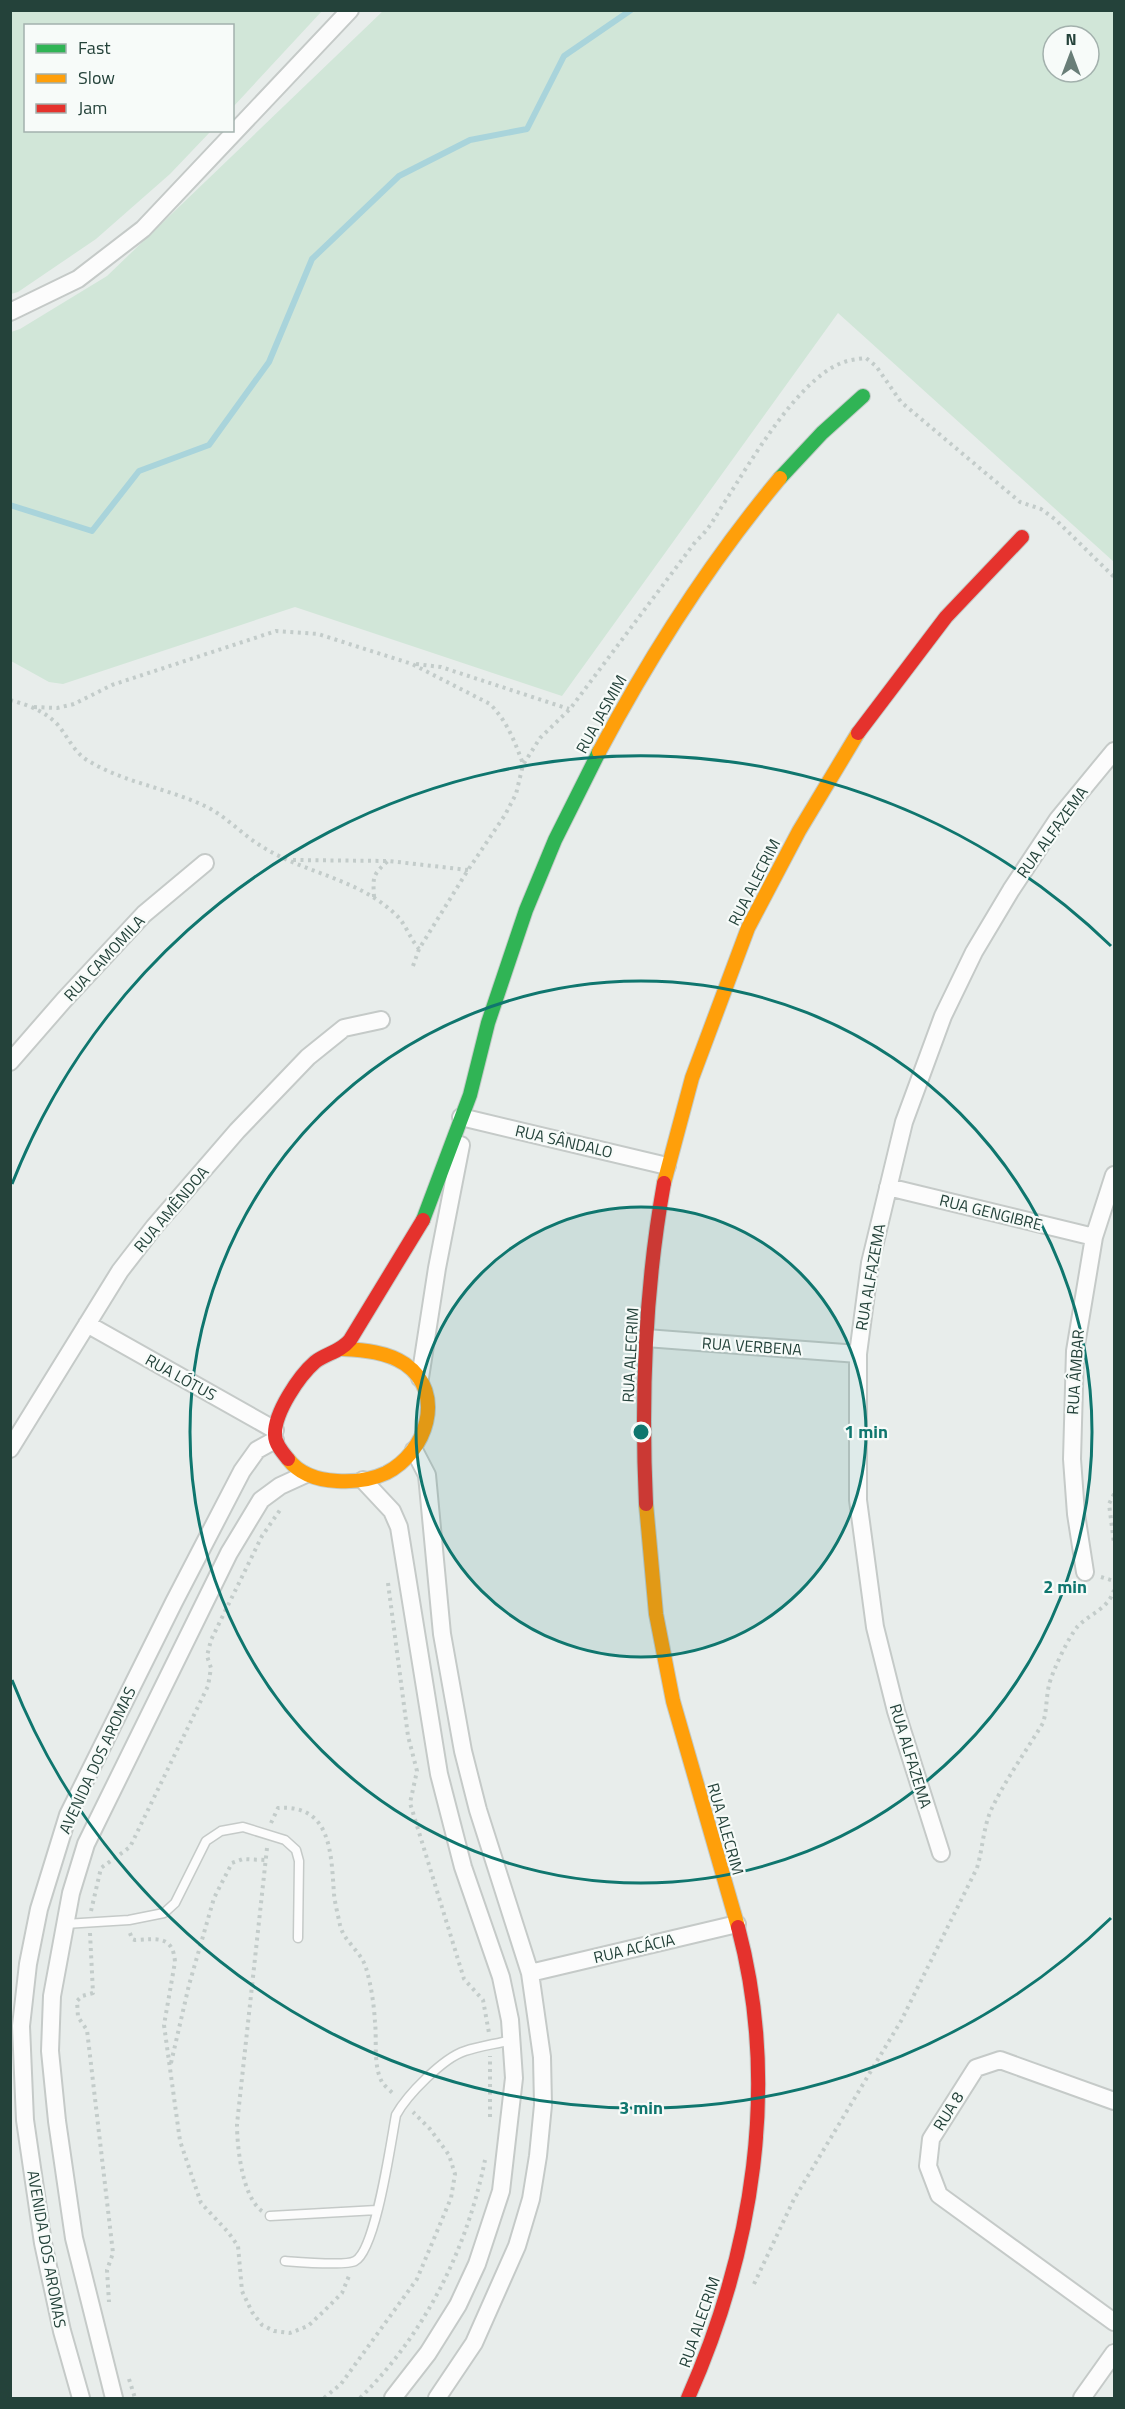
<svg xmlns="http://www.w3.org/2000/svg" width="1125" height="2409" font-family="'Titillium Web',sans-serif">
<rect width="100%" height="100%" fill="#e8edeb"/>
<!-- green -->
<path fill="#d1e6d8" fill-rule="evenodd" d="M11 10H322V11L233 107 232 26H26V130L211 131 170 174 96 239 18 292 11 294Z
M384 10 1114 11V562L838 313 562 696 295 607 63 684 49 682 11 661V332L20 329 107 276ZM1053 36H1089V72H1053Z"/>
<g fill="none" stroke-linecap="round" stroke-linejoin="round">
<!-- stream -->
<path stroke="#a9d4db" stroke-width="6" d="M10 505 92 531 139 471 209 445 269 362 312 259 399 176 470 140 527 129 564 56 631 10"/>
<defs>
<path id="lane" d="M65 1924 129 1920 164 1913 175 1903 206 1841 221 1831 243 1827 285 1840 296 1850 299 1861 298 1938
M270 2216 377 2210
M285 2261C298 2262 346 2266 355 2261 376 2250 391 2141 396 2115 407 2095 443 2058 465 2051 480 2046 496 2044 511 2040"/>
<path id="street" d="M10 312 78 279 143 229 350 10
M10 1062 64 1000 144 914 205 863
M461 1117 667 1166
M888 1187 1094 1237
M87 1324 275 1430
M646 1338 858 1354
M420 1378 437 1268 461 1145
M10 1449 120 1271 154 1227 237 1131 308 1057 344 1028 381 1020
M414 1450 427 1475 442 1634 463 1751 478 1810 530 1973 542 2057 543 2105 538 2156 531 2199 517 2246 474 2343 437 2398
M363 1480 392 1511 399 1527 439 1774 463 1867 501 1977 510 2020 514 2078 501 2191 477 2264 458 2305 428 2353 393 2398
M1085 1572 1076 1514 1072 1459 1075 1351 1094 1237 1114 1175
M941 1853 896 1711 875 1627 858 1500V1354L870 1263 904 1122 943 1016 974 952 1011 890 1058 819 1114 751
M530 1973 737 1924
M1114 2101 1000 2060 976 2068 931 2139 928 2166 939 2195 1114 2322
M81 2398 62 2331 43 2243 25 2120 21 2026 28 1964 39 1909 68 1815 174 1602 242 1471 257 1450 275 1440
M114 2398 74 2238 57 2121 50 2051 52 1996 71 1893 86 1844 229 1553 261 1500 280 1486 304 1475
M1082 2398 1114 2353"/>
<path id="fast" d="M780 478 822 433 863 396
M423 1220 470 1095 488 1023 526 910 555 840 599 752"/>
<path id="slow" d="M599 752C651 654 709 563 780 478
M664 1183 692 1078 748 928 799 831 858 733
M288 1459C300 1475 318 1480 337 1481 353 1482 371 1480 386 1473 426 1453 447 1393 405 1364 387 1352 364 1350 343 1349
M646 1504 656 1614 673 1701 738 1927"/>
<path id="jam" d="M858 733 946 617 1022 537
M288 1459C283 1453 275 1444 275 1435 274 1413 299 1376 315 1362 327 1353 340 1352 350 1340L423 1220
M646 1504C641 1398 645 1288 664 1183
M688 2398C753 2251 780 2085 738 1927"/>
</defs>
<!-- lane casing -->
<use href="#lane" stroke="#c5cac8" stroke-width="11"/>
<!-- street casing -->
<use href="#street" stroke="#c5cac8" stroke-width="20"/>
<!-- fast casing -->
<use href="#fast" stroke="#c3cbc8" stroke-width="16"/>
<!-- slow casing -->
<use href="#slow" stroke="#c3cbc8" stroke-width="16"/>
<!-- jam casing -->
<use href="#jam" stroke="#c3cbc8" stroke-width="16"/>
<!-- path -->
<path stroke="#c3ccca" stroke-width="4" stroke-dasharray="3 4.5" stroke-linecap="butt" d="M416 664 441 667 569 709
M10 700C28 705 45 711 58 725 68 737 74 752 87 760 124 783 168 788 207 807 226 817 240 832 258 844 301 873 359 878 396 915 406 924 410 939 419 949
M34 707 57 708 74 704 112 685 276 631 318 634 412 664 490 704C507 721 515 742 523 764
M293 860 389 861 468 870
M374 897C373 877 372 875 388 861
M413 966 419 949 468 870 505 815 516 794 523 765 540 738 570 709 696 541C710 529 716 515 726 500 751 461 796 383 839 364 847 360 857 359 866 358L876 366 901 402 1020 502 1041 509 1056 520 1114 577
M1114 1494 1109 1504 1114 1543
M1101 1577 1114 1581
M388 1583 408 1736 417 1771 410 1803 464 1979 483 2000 489 2033
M271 1823 278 1808C332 1804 331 1854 334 1894 335 1904 338 1915 340 1925 344 1942 361 1951 366 1968 371 1984 374 2005 375 2022 377 2040 373 2066 382 2082 385 2086 390 2091 395 2095
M91 1911 101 1868 130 1847 208 1686 211 1668 207 1656 211 1640 262 1536 280 1510
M90 1933 93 1993 82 1996 77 2001 78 2017 87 2030 113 2253 107 2270 109 2302
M130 1933 132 1939 135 1940C157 1939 173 1935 175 1962L164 2025 180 2141 201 2203 228 2232 238 2246 242 2291 252 2312 262 2325 274 2331 290 2333 308 2326 324 2311 342 2293 349 2276
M171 2063 189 1985 214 1898 232 1863 243 1859 265 1860
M490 2117V2056
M262 2211C242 2197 237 2146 237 2124L267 1848
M754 2284 794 2199 901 2021 977 1868C983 1848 983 1827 992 1808 1006 1779 1026 1751 1043 1723 1047 1710 1046 1698 1049 1685 1052 1672 1069 1636 1078 1626 1091 1613 1108 1609 1114 1590
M129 2379 135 2398
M324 2398 341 2384 417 2279 451 2198 455 2174 449 2155 430 2129 413 2112
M360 2398C425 2334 467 2249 485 2160"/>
<!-- lane -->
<use href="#lane" stroke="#fcfcfc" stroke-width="8"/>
<!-- street -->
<use href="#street" stroke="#fcfcfc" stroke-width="16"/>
<!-- fast -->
<use href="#fast" stroke="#30b455" stroke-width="14"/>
<!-- slow -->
<use href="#slow" stroke="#ff9f0a" stroke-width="14"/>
<!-- jam -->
<use href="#jam" stroke="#e5322d" stroke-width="14"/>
</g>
<!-- distance rings -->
<circle cx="641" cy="1432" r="225" fill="#0f766e" fill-opacity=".12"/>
<g fill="none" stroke="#0f766e" stroke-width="3">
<circle cx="641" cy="1432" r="225"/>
<circle cx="641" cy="1432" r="451"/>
<path d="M1111 1918A676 676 0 0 1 12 1680M12 1184A676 676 0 0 1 1111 946"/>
</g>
<g text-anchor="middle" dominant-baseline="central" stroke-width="4.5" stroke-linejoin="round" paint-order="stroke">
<!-- street labels -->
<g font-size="16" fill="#24423a" stroke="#f7fbf9">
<text transform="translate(601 714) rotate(-61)">RUA JASMIM</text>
<text transform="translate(1052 832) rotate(-54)">RUA ALFAZEMA</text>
<text transform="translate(754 882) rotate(-63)">RUA ALECRIM</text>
<text transform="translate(104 958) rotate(-47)">RUA CAMOMILA</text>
<text transform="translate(564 1141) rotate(13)">RUA SÂNDALO</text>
<text transform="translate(171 1209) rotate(-50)">RUA AMÊNDOA</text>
<text transform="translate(991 1212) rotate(14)">RUA GENGIBRE</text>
<text transform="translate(870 1277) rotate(-80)">RUA ALFAZEMA</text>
<text transform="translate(752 1346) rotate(4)">RUA VERBENA</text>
<text transform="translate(630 1355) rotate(-87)">RUA ALECRIM</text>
<text transform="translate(1075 1372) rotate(-86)">RUA ÂMBAR</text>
<text transform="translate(181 1377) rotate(29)">RUA LÓTUS</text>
<text transform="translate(911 1756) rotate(73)">RUA ALFAZEMA</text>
<text transform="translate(97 1760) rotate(-65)">AVENIDA DOS AROMAS</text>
<text transform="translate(726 1829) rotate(74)">RUA ALECRIM</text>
<text transform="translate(634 1948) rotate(-13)">RUA ACÁCIA</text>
<text transform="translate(948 2111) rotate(-58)">RUA 8</text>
<text transform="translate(47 2249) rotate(80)">AVENIDA DOS AROMAS</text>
<text transform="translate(699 2322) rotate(-71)">RUA ALECRIM</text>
</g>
</g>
<circle cx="641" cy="1432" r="9" fill="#0f766e" stroke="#f7fbf9" stroke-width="3"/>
<g font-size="18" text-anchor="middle" font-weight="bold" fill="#0f766e" stroke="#f7fbf9" stroke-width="4.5" stroke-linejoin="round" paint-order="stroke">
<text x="866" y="1438">1 min</text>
<text x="1065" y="1593">2 min</text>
<text x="641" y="2114">3 min</text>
</g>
<!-- border -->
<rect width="1125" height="2409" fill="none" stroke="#24423a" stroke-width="24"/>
<!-- legend -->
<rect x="24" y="24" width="210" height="108" fill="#f7fbf9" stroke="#a3b1ad" stroke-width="1.5"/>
<rect x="36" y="44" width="30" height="9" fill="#30b455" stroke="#a3b1ad" stroke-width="1.5"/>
<text x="78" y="54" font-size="18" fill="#24423a">Fast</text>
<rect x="36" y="74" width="30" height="9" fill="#ff9f0a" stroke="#a3b1ad" stroke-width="1.5"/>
<text x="78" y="84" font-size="18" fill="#24423a">Slow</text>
<rect x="36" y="104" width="30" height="9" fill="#e5322d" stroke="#a3b1ad" stroke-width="1.5"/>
<text x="78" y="114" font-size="18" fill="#24423a">Jam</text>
<!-- north arrow -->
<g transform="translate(1071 54)"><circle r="28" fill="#f7fbf9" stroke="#a3b1ad" stroke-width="1.5"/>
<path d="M0-4.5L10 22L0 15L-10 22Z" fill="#697e78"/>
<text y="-9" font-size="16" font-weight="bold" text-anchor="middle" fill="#24423a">N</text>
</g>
</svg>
